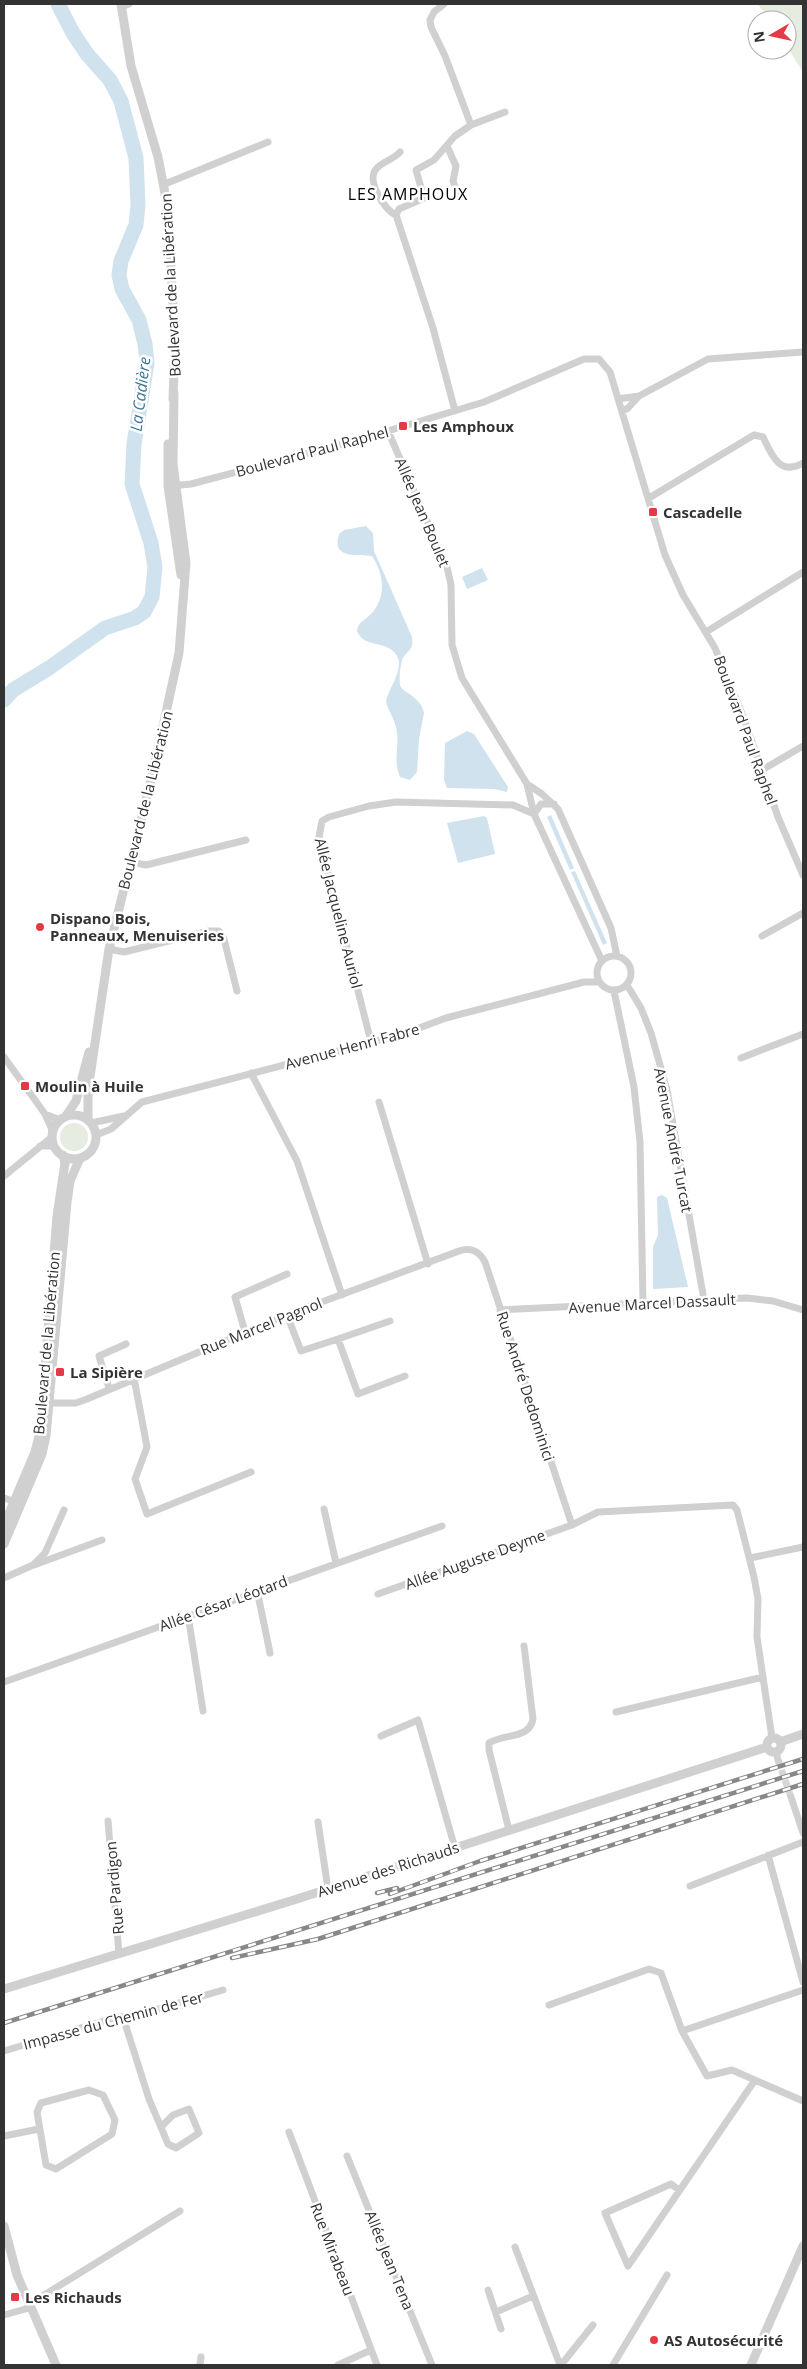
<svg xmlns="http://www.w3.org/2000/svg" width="807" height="2369" font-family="'Open Sans',sans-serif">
<rect width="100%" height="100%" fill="#fff"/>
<!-- green -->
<path fill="#e6ecdf" d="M758 4H803V72L787 47V20H769Z
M60 1137a14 14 0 1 1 28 0a14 14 0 1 1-28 0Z"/>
<!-- water -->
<path fill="#cfe2ee" d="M366 526 373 533 374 551 412 637C414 653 405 650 402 661 400 667 399 679 400 685 401 692 421 696 424 713L419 739 417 772 410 780 400 777C393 761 399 748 397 733 396 721 389 712 386 702 388 687 409 665 393 651 382 641 363 647 357 631 358 622 365 620 371 614 387 597 384 574 372 556 359 553 331 561 339 534L344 530Z
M482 568 488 580 467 589 462 577Z
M467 731 474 734 508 787 507 792 494 789 447 788 444 780 445 743Z
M551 815 574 868 570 870 547 817Z
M484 816 487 818 495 854 458 863 447 823Z
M575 871 607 943 603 945 571 872Z
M662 1195 667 1198 688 1287 653 1289V1247L658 1235 657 1197Z"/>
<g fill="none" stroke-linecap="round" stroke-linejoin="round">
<!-- river -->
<path stroke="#cfe2ee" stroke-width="15" d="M4 700 13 690 49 668 105 628 135 618 144 612 152 597 155 567 151 543 132 484 134 444 147 363 145 344 139 320 122 289 119 275 121 261 136 225 138 205 136 158 121 101 110 80 87 54 73 33 58 4"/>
<!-- minor-tunnel -->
<path stroke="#d6d6d6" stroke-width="7" stroke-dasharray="7 3.5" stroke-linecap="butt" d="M778 1760 791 1797"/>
<!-- minor -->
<path stroke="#d0d0d0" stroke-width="7" d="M444 4 434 12 430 20 431 27 445 56 471 125 455 136 434 160 416 170 424 198 399 209 396 215 433 328 455 411
M121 7 129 4
M471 125 505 112
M447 146 456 166 453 181 459 197
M165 184 268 142
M396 215C384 210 365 179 377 168 384 161 394 159 400 152
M639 396 708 359 803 352
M618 399 639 396 628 408 622 411
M388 431 447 567 451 585 452 645 462 678 527 784 534 814 602 961
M171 486 191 484 351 442 484 402 584 359H599L610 372 665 555 683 595 715 648 743 716 778 817 803 875
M649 498 754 435 763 437C772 456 780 476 803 463
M706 632 803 572
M762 770 803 746
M527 784 542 794 558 809 611 928 617 956
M130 862 146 865 246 840
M762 936 803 913
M109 949 124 952 209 931H219L224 939 237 991
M597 973a17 17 0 1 1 34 0a17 17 0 1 1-34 0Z
M627 985 641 1008 651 1033 667 1090 704 1300
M614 991 634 1087 640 1142 643 1303
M371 1042 319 837 322 821 329 817 369 806 396 802 513 805 534 814 541 804H554
M4 1057 45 1114 53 1132
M741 1058 803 1034
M251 1073 297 1161 342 1295
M379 1102 428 1264
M45 1114 60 1120
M91 1123 124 1116
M96 1135 111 1129 142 1102 403 1034 446 1018 584 982H599
M40 1146H54
M4 1176 52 1137
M500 1310 747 1298 773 1301 803 1310
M287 1315 301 1351 338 1339 358 1394 405 1376
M245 1332 235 1297 287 1274
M338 1339 390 1321
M134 1378 147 1447 135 1479 147 1514 251 1472
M109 1388 99 1356 126 1344
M45 1403H76L87 1399 292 1313 459 1251C471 1247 479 1251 485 1262L572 1525
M4 1498 18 1503
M324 1509 336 1563
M750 1558 803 1547
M34 1565 102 1540
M4 1578 33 1565 45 1553 64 1510
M257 1590 270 1653
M378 1594 572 1525 598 1512 733 1505 737 1510 754 1577 758 1599 757 1637 772 1738
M188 1615 203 1711
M4 1682 442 1526
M616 1712 763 1677
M381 1736 418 1720 455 1848
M776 1752 778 1760
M791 1797 803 1833
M108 1821 119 1954
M318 1822 328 1889
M509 1830 489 1750V1743C504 1733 529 1740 533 1719L524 1646
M768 1855 803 1982
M690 1886 803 1842
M549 2005 649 1969 661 1973 682 2031 707 2076 732 2070 803 2101
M123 2017 149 2099 168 2144 176 2148 199 2133 189 2109 173 2115 161 2127
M682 2031 803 1990
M4 2051 114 2018 144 2013 223 1990
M89 2090 103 2095 115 2120 112 2134 56 2169 46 2165 37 2112 41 2103Z
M289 2132 377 2365
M4 2136 39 2129
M347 2156 432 2365
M679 2190 671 2184 605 2213 628 2266 755 2080
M515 2247 560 2365
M488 2290 501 2329
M28 2305 180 2211
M496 2312 533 2296
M4 2315 29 2308
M200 2365 201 2357
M338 2365 371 2350
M561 2365 593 2325
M613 2365 667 2275"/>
<!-- tertiary -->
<path stroke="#d0d0d0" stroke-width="9" d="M121 4 131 66 158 157 168 209 175 343 173 399
M168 444V486L181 575
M52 1137a22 22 0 1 1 44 0a22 22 0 1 1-44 0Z
M66 1116 76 1101 89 1052
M88 1120V1090L109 949 153 772 179 653 186 563 173 464 174 393
M4 1525 35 1452 40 1432 57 1216 65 1163 63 1155
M4 1544 42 1454 46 1436 67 1202 70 1181 80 1158
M767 1745a7 7 0 1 1 14 0a7 7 0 1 1-14 0Z
M780 1742 803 1734
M4 1989 297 1899 767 1747
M4 2226 17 2275 56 2365
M751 2365 803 2246"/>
<defs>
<path id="rail" d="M377 1893 397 1888
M390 1894 480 1861 803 1759
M232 1958 318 1939 803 1784
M4 2023 803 1771"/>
</defs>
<!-- rail casing -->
<use href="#rail" stroke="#888" stroke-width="4.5"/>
<!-- rail -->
<use href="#rail" stroke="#fff" stroke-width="2.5" stroke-dasharray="8" stroke-linecap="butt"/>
</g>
<!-- markers -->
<g fill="#e63946" stroke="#fff" stroke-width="2">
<rect x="398" y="421" width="10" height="10" rx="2.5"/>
<rect x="648" y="507" width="10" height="10" rx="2.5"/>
<circle cx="40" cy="927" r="5"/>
<rect x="20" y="1081" width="10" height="10" rx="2.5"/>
<rect x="55" y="1367" width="10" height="10" rx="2.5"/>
<rect x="10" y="2292" width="10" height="10" rx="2.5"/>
<circle cx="654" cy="2340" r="5"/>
</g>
<g text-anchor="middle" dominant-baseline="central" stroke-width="5" stroke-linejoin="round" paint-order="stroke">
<!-- street labels -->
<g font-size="15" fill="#333" stroke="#fff">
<text transform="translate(170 285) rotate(-93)">Boulevard de la Libération</text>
<text transform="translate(312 451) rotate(-15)">Boulevard Paul Raphel</text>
<text transform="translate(423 512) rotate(67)">Allée Jean Boulet</text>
<text transform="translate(746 730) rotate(70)">Boulevard Paul Raphel</text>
<text transform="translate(145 800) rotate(-76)">Boulevard de la Libération</text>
<text transform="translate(339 913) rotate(76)">Allée Jacqueline Auriol</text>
<text transform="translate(352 1046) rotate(-15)">Avenue Henri Fabre</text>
<text transform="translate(674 1140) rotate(79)">Avenue André Turcat</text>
<text transform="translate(652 1303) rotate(-3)">Avenue Marcel Dassault</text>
<text transform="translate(261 1326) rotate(-22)">Rue Marcel Pagnol</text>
<text transform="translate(46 1343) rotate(-85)">Boulevard de la Libération</text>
<text transform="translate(526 1386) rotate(72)">Rue André Dedominici</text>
<text transform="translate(475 1559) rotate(-20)">Allée Auguste Deyme</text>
<text transform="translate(223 1603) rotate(-20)">Allée César Léotard</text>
<text transform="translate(388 1869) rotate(-18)">Avenue des Richauds</text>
<text transform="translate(114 1888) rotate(-95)">Rue Pardigon</text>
<text transform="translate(113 2020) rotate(-15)">Impasse du Chemin de Fer</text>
<text transform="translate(333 2249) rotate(69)">Rue Mirabeau</text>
<text transform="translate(390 2260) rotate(68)">Allée Jean Tena</text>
</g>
<!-- poi labels -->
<g font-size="15" font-weight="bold" fill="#333" stroke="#fff" text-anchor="start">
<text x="413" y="426">Les Amphoux</text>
<text x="663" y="512">Cascadelle</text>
<text x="50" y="918">Dispano Bois,<tspan x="50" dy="17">Panneaux, Menuiseries</tspan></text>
<text x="35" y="1086">Moulin à Huile</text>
<text x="70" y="1372">La Sipière</text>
<text x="25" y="2297">Les Richauds</text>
<text x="664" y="2340">AS Autosécurité</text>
</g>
<!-- neighbourhood labels -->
<g font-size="16" letter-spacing="1" fill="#000" stroke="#fff">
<text x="408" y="194">LES AMPHOUX</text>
</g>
<!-- water labels -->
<g font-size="16" font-style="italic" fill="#3f7597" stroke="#fff">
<text transform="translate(140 394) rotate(-83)">La Cadière</text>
</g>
</g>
<!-- border -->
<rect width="807" height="2369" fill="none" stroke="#333333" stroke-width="10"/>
<!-- north arrow -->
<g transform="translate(772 35) rotate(261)"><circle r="24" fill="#ffffff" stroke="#adadad"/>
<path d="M0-4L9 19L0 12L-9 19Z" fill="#e63946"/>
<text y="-8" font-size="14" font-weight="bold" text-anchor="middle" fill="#333333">N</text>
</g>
</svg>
